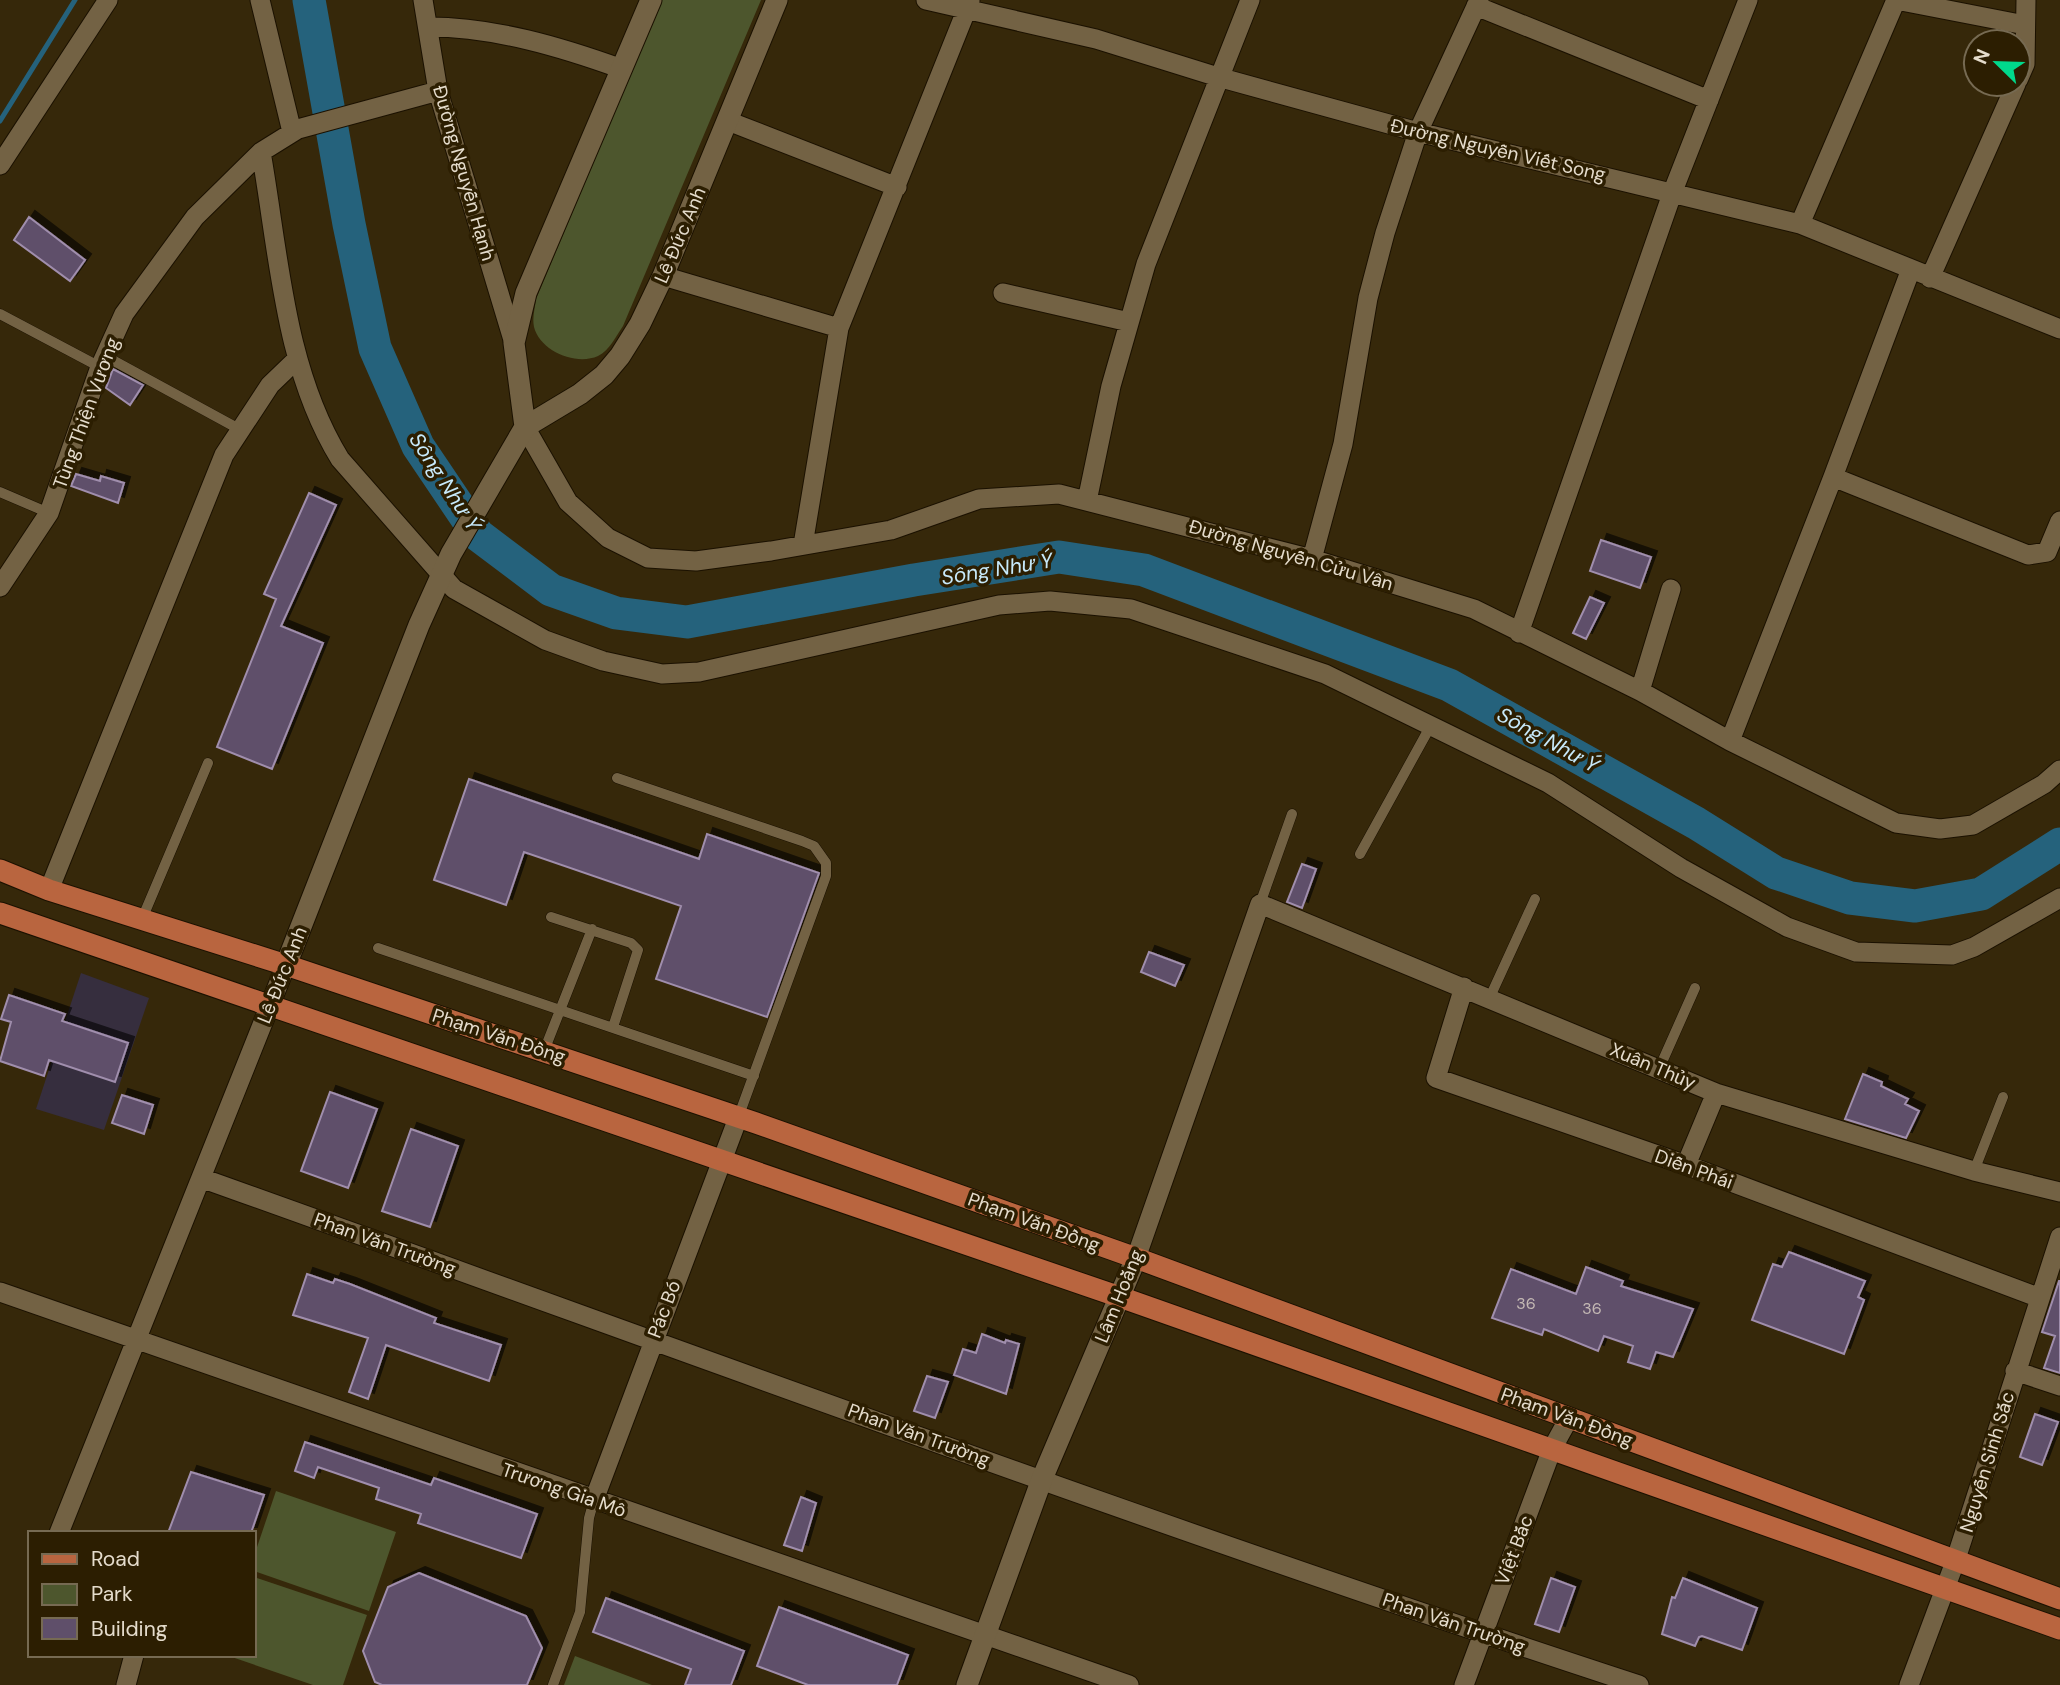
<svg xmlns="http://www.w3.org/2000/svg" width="2060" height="1685" font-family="'DM Sans',sans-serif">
<defs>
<filter id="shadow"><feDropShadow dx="6" dy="-6" stdDeviation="0" flood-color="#0009"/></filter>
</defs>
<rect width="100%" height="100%" fill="#36280a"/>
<!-- commercial -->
<path fill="#362e3e" d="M81 973 149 998 104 1130 36 1109Z"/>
<!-- green -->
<path fill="#4d562d" d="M662 0H761L623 326C616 336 610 350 598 356 576 366 540 351 534 327 532 318 535 308 536 299Z
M276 1491 396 1532 369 1611 254 1571V1556Z
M254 1577 367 1615 343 1685H313L226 1655H254Z
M575 1656 652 1685H564Z"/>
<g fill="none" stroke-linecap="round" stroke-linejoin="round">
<!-- stream -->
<path stroke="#25627c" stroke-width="5" d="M0 121 75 0"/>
<!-- river -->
<path stroke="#25627c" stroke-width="33" d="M309 0 349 224 375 348 418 446 478 535 551 590 616 613 687 622 914 580 1059 557 1144 570 1449 685 1696 823 1776 873 1850 898 1915 906 1981 894 2060 844"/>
</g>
<!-- building -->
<path fill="#5f4f6a" stroke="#a08ead" stroke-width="2" filter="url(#shadow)" d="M29 217 85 260 70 281 14 240Z
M113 369 143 385 130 405 106 388Z
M76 474 100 481 101 476 124 483 118 503 71 486Z
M309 493 336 505 281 626 323 643 272 769 217 747 276 599 264 594Z
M1601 540 1651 557 1640 588 1590 571Z
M1590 597 1604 603 1586 639 1573 633Z
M469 779 699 859 707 834 819 873 767 1017 656 979 681 906 524 852 506 905 434 880Z
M1302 864 1316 869 1302 908 1287 902Z
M1149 952 1184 965 1175 986 1141 972Z
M9 995 65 1014 62 1021 128 1043 115 1082 49 1060 44 1076 0 1061 11 1022 1 1019Z
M1863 1074 1882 1082 1881 1086 1908 1099 1905 1104 1919 1111 1906 1138 1845 1119Z
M330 1092 377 1109 348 1188 301 1171Z
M122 1095 153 1105 144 1134 112 1123Z
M411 1129 458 1146 430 1227 382 1211Z
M1789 1252 1865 1281 1858 1297 1864 1300 1844 1354 1752 1320 1773 1264 1782 1267Z
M1586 1267 1623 1281 1621 1286 1693 1309 1673 1357 1656 1352 1650 1369 1628 1362 1633 1346 1604 1336 1598 1351 1544 1329 1542 1335 1492 1318 1511 1269 1576 1294Z
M307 1274 333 1283 335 1279 350 1284 436 1318 434 1323 501 1345 489 1381 386 1345 368 1399 349 1392 368 1338 293 1315Z
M2059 1281H2060V1373L2044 1368 2055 1336 2042 1332Z
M982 1334 1005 1343 1006 1340 1019 1344 1006 1394 954 1375 963 1349 976 1353Z
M927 1376 948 1382 935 1418 914 1411Z
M2035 1414 2058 1422 2042 1465 2020 1457Z
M305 1442 431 1485 434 1478 537 1514 521 1558 418 1523 421 1514 376 1499 379 1488 318 1467 314 1478 295 1471Z
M191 1472 264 1495 251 1533H168Z
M801 1497 816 1503 802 1551 784 1545Z
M419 1573 526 1616 542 1648 527 1685H382L375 1682 363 1651 388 1587Z
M1551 1578 1575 1587 1559 1632 1535 1624Z
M1683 1578 1757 1608 1742 1650 1702 1636 1699 1637 1695 1646 1662 1634 1672 1597 1675 1598Z
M606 1598 744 1651 731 1685H685L691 1669 593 1632Z
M779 1607 908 1655 897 1685H808L757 1666Z"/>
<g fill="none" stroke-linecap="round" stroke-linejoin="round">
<defs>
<path id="lane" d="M0 314 100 367
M105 356 239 429
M0 492 49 513
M617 778 802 841 814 846 826 863V876L738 1118
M1360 854 1430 727
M1260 904 1292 814
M551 917 631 943 638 950 613 1027
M142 919 208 763
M378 948 754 1076
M1490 997 1535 899
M544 1051 592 929
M1659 1069 1695 988
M1974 1171 2003 1097
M553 1685 580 1612 589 1518 594 1500"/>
<path id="street" d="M260 0 292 132
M423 0 438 91 514 343
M926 0 1096 39 1218 77 1418 132 1800 224 2060 329
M1896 0 2025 25
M1476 6 1709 100
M429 27C494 27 561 47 622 69
M2018 80 2025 64 2026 0
M728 121 897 187
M261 152C279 254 284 368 340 459L454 589 545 640 603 661 662 674 699 672 999 605 1050 601 1131 609 1325 674 1548 783 1681 868 1787 927 1856 952 1952 955 1974 947 2060 898
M0 165 108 0
M1800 224 1896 0
M663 276 839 328
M1930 278 2016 84
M1003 293 1129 322
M525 427 568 502 608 538 648 558 696 561 771 551 891 530 979 499 1059 494 1312 559 1474 609 1640 691 1730 741 1896 823 1940 829 1973 825 2044 784 2060 770
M1833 477 2028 555 2047 552 2060 521
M1087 501 1111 386 1146 264 1250 0
M803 545 839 328 970 1
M1312 559 1343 444 1368 298 1385 233 1418 132 1479 0
M0 587 49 513 100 367 124 314 195 217 261 152 298 129 438 91
M1519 633 1673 191 1748 0
M1640 691 1671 589
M1730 741 1833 477 1911 269
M49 890 224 455 270 385 297 359
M1464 987 1436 1078 1686 1165 2040 1298
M1686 1165 1716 1093
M201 1178C680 1349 1156 1527 1639 1685
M1136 1258 1260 904 1716 1093 1974 1171 2060 1192
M0 1292 1129 1685
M2015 1371 2060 1386
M594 1500 738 1118
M59 1533 286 965
M126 1685 134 1655
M1464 1685 1552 1449 1569 1418
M1909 1685 1955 1562 2060 1237"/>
<path id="secondary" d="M525 427 514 343 526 293 651 0
M286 965 419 625 451 554 525 427 580 394 604 375 620 356 640 324 663 276 777 0
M967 1685 1042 1479 1136 1258"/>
<path id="primary" d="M0 870 49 890 286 965 756 1123 1136 1258 2060 1599
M0 913 1120 1297 2060 1629"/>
</defs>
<!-- lane casing -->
<use href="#lane" stroke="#1b1100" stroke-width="11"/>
<!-- street casing -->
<use href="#street" stroke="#1b1100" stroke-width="21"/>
<!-- secondary casing -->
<use href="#secondary" stroke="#1b1100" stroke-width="23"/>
<!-- primary casing -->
<use href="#primary" stroke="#1b1100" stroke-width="23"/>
<!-- lane -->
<use href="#lane" stroke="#736244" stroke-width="10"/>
<!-- street -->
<use href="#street" stroke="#736244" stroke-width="19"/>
<!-- secondary -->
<use href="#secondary" stroke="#736244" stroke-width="21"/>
<!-- primary -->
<use href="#primary" stroke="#b9653f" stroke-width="21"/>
</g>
<g text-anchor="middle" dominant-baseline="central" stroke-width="7" stroke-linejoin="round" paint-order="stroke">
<!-- number labels -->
<g font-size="16" fill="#c4b9b4">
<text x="1526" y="1303">36</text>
<text x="1592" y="1308">36</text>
</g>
<!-- street labels -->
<g font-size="19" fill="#e5dccc" stroke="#2c1e01">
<text transform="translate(1498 150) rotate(13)">Đường Nguyễn Viết Song</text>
<text transform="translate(464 173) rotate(74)">Đường Nguyễn Hạnh</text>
<text transform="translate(680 235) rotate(-67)">Lê Đức Anh</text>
<text transform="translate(86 413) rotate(-70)">Tùng Thiện Vương</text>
<text transform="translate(1291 555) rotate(16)">Đường Nguyễn Cửu Vân</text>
<text transform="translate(282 975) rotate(-68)">Lê Đức Anh</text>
<text transform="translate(499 1036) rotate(18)">Phạm Văn Đồng</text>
<text transform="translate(1653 1066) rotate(23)">Xuân Thủy</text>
<text transform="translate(1694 1169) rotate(20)">Diễn Phái</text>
<text transform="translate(1034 1222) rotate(20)">Phạm Văn Đồng</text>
<text transform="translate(385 1244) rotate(20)">Phan Văn Trường</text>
<text transform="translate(1119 1296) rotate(-68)">Lâm Hoằng</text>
<text transform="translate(664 1309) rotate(-69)">Pác Bó</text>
<text transform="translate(1567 1417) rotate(20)">Phạm Văn Đồng</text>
<text transform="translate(919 1435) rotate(20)">Phan Văn Trường</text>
<text transform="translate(1987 1462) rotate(-73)">Nguyễn Sinh Sắc</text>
<text transform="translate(564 1490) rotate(19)">Trương Gia Mô</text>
<text transform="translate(1514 1550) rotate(-69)">Việt Bắc</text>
<text transform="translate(1454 1623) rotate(19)">Phan Văn Trường</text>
</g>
<!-- water labels -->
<g font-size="21" font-style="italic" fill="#c7e9fa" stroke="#2c1e01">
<text transform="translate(445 482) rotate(57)">Sông Như Ý</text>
<text transform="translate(997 569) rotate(-9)">Sông Như Ý</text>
<text transform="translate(1548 740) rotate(29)">Sông Như Ý</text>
</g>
</g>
<!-- legend -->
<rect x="28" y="1531" width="228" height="126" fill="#2c1e01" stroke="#766a52" stroke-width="2"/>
<rect x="42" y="1554" width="35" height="10" fill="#b9653f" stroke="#766a52" stroke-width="2"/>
<text x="91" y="1566" font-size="21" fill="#e5dccc">Road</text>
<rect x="42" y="1584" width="35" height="21" fill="#4d562d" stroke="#766a52" stroke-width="2"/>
<text x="91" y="1601" font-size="21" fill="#e5dccc">Park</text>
<rect x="42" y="1618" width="35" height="21" fill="#5f4f6a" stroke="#766a52" stroke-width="2"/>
<text x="91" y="1636" font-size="21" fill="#e5dccc">Building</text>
<!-- north arrow -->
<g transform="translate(1997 63) rotate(293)"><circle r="33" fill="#2c1e01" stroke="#766a52" stroke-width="2"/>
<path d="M0-5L12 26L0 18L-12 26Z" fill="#00d98c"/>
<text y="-10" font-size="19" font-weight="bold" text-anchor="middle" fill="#e5dccc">N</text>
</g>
</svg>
